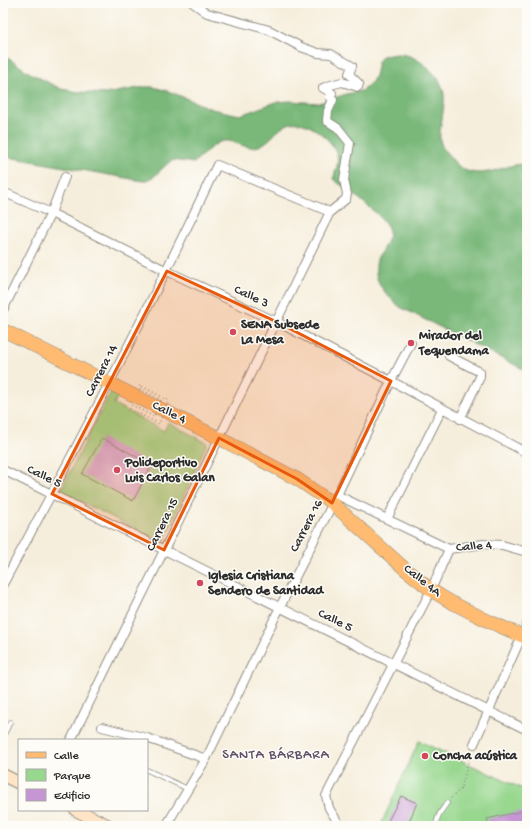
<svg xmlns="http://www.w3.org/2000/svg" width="530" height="829" font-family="'Gochi Hand',sans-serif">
<rect width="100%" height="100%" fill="#fdfcf7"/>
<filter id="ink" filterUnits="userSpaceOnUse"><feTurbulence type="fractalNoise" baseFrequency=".025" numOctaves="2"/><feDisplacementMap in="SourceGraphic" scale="8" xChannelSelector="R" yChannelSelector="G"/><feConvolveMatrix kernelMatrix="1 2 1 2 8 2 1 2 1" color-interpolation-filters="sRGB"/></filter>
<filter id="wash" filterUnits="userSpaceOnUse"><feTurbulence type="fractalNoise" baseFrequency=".012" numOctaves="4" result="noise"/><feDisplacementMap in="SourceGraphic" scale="16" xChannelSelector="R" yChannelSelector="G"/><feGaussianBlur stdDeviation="0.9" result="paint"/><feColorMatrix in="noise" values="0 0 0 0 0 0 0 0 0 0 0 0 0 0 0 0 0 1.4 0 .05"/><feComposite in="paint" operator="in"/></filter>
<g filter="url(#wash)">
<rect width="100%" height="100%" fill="#f6eedc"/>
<!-- green -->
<path fill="#97d78e" stroke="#61815c" d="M111 392 118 396 114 404 164 431 168 422 207 443 163 543 60 491Z
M419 741 527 791V826H385L382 822Z"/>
<!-- forest -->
<path fill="#79b879" stroke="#527252" d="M397 54C409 54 418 59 427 67 449 86 445 98 441 125 440 130 439 138 441 143 442 149 448 154 451 158 455 163 461 169 467 171 488 178 507 163 527 164V371L400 307C388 296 374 284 376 266 376 260 380 254 383 249 385 244 390 236 389 231 387 217 346 189 333 179 336 170 340 161 336 152 331 138 304 117 288 124 277 129 271 141 259 146 245 151 235 139 223 141 215 142 200 157 194 163L172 160C161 168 156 179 143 181L3 156V55L30 73 61 89 79 92 105 94 144 87H153L168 91 212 109 240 115 276 102 290 101 319 103 346 94 361 91 372 82 375 76 378 62 382 56Z"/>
<g id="blocks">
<!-- building -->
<path fill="#c696d4" d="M102 438 152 465 133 501 82 474Z
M401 796 417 803 407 826H399L388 821Z
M522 811 525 818 522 826H493L489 825 487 819Z"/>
</g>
</g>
<g filter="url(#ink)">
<use href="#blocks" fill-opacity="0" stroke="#908c84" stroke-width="1"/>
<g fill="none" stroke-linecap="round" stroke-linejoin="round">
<defs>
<path id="lane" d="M3 737 10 722
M147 770 188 789
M436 826C436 817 442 810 447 803"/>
<path id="street" d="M3 192 51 213 167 271 277 322 391 381 527 453
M3 310 51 213 65 177
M449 356 480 372V377L460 419
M3 470 527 730
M337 495 449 549 483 544 502 545 527 552
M387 519 442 409
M3 584C78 446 150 307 217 165L330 212
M102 727 147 738 206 759
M71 740 330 212 346 199 347 194 344 180 350 143 338 128 327 121 328 111 333 100 330 97 332 93 323 88C326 86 338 83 342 82L358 87 359 84 349 74 352 66 331 54 318 53 301 47 269 30 207 13 193 3
M474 744 527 624
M166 826 206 759 280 607 337 495 391 381 411 343
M340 826 329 808 326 796 431 590 449 549"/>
<path id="secondary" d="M3 775 19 783
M76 810 109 826"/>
<path id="primary" d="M3 330 219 438 297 479 332 503 405 569 431 590 449 601 486 620 527 638"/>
</defs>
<!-- lane casing -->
<use href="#lane" stroke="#908c84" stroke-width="5.5"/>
<!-- street casing -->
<use href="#street" stroke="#908c84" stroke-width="10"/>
<!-- secondary casing -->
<use href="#secondary" stroke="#908c84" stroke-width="14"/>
<!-- primary casing -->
<use href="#primary" stroke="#908c84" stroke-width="14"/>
<!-- path -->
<path stroke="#908c84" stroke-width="1.5" stroke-dasharray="1 3" stroke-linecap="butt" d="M451 798 461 789 471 752"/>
<!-- lane -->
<use href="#lane" stroke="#fff" stroke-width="4"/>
<!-- street -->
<use href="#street" stroke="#fff" stroke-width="8"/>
<!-- secondary -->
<use href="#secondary" stroke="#ffe4c6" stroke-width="12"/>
<!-- primary -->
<use href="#primary" stroke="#ffbb71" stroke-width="13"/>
<!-- path-bridge -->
<path stroke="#908c84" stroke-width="1.5" stroke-dasharray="1 3" stroke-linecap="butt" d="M155 414 154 417 132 405 130 409 159 424 169 401 140 385 139 388 161 400 159 403"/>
</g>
</g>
<!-- marked area -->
<path fill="#e8590c" fill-opacity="0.2" stroke="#e8590c" stroke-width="3" stroke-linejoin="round" d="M167 271 277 322 391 381 332 503 297 479 219 438 164 550 52 494Z"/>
<!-- markers -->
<g fill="#d1495b" stroke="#fdfcf7" stroke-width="1.5">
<circle cx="233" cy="332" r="4"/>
<circle cx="411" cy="343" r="4"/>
<circle cx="117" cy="470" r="4"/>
<circle cx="200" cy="583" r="4"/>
<circle cx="425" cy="756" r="4"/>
</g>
<g text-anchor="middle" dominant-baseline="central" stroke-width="3" stroke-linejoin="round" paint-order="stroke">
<!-- street labels -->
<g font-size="13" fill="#2b2b2b" stroke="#fdfcf7">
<text transform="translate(251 297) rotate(25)">Calle 3</text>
<text transform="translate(102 371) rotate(-63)">Carrera 14</text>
<text transform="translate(169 413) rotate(26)">Calle 4</text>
<text transform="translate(44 477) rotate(26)">Calle 5</text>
<text transform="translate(163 525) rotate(-64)">Carrera 15</text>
<text transform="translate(307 526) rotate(-63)">Carrera 16</text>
<text transform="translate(474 547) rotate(-4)">Calle 4</text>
<text transform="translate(422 581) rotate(38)">Calle 4A</text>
<text transform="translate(335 621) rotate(26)">Calle 5</text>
</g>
<!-- poi labels -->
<g font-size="13" font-weight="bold" fill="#2b2b2b" stroke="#fdfcf7" text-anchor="start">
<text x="241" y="325">SENA Subsede<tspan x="241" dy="15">La Mesa</tspan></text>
<text x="419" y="336">Mirador del<tspan x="419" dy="15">Tequendama</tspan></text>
<text x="125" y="463">Polideportivo<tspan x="125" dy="15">Luis Carlos Galan</tspan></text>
<text x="208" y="576">Iglesia Cristiana<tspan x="208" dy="15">Sendero de Santidad</tspan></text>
<text x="433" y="756">Concha acústica</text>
</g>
<!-- neighbourhood labels -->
<g font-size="14" letter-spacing="1" fill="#615066" stroke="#fdfcf7">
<text x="276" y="755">SANTA BÁRBARA</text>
</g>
</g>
<!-- margin -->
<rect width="530" height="829" fill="none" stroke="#fdfcf7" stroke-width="16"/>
<!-- legend -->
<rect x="18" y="739" width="130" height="72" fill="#fdfcf7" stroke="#a9a8a5"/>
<rect x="26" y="752" width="20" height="6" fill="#ffbb71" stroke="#a9a8a5"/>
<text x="54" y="759" font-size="12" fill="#2b2b2b">Calle</text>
<rect x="26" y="769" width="20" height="12" fill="#97d78e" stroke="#a9a8a5"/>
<text x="54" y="779" font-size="12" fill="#2b2b2b">Parque</text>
<rect x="26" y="789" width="20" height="12" fill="#c696d4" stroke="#a9a8a5"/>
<text x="54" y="799" font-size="12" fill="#2b2b2b">Edificio</text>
</svg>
